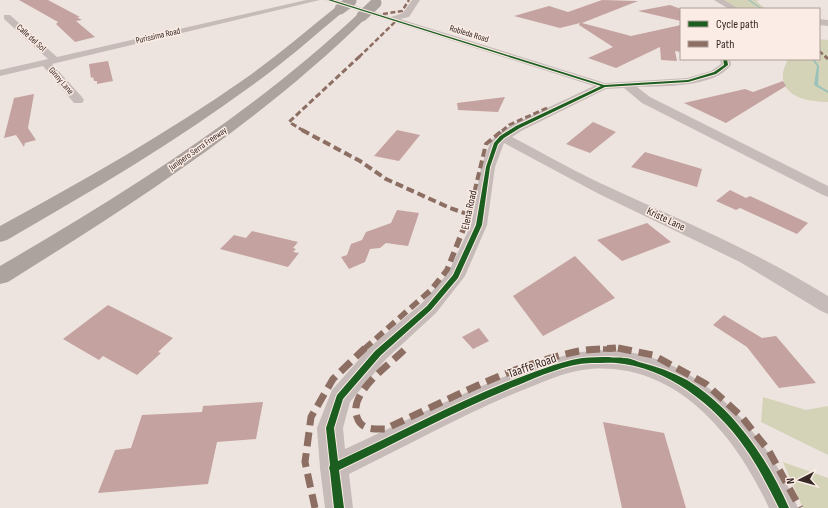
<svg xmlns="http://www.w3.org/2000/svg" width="828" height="508" font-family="'Sofia Sans Condensed',sans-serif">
<rect width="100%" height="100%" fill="#eee4df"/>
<!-- green -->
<path fill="#d4d2b7" d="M722 0H760L756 1 766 9H738Z
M819 39 828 40V102C811 102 781 98 783 74 783 69 786 64 788 59H819Z
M763 397 806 410 828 406V455L761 422Z
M783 462 828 478V508H803Z"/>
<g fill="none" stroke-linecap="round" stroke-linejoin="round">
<!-- stream -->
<path fill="#99c2ba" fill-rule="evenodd" d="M748 0H750L763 9H761Z
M812 59H814L819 66 818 85 828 91V93L814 85 817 66Z"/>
</g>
<!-- building -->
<path fill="#c4a29f" d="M19 0H48L80 17H77L82 20 76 21 95 37 75 42 56 24 58 22Z
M602 0 638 1 582 23 631 36 681 25V52L675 51 677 61 661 60 660 47 616 68 588 58 613 47 579 25 580 23 560 28 514 16 549 6 568 12Z
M670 5 681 9V21L638 11Z
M108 61 113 81 97 84V81H94L93 77 91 78 89 64Z
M783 81 786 86 726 123 684 103 745 89 753 92Z
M34 94 28 128 36 140 25 143 24 147 16 135 4 138 14 98Z
M505 97 498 112 458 110 457 103Z
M593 122 616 132 590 153 566 144Z
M397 130 420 135 399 161 374 156Z
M645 152 702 169 697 187 631 167Z
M730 190 746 198 750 196 808 223 797 234 740 208 736 210 716 201Z
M397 210 419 213 408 246 386 243 380 248 370 249 365 262 349 269 341 257 347 255 351 244 362 240 366 232 391 223Z
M647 223 671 242 622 261 597 240Z
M252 231 298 242 293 248 296 249 293 252 299 253 288 267 220 249 234 235 246 238Z
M575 256 615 298 543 336 513 296Z
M108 305 173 338 158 352 161 353 137 375 103 356 99 360 63 339Z
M724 315 762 338 776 336 816 383 779 388 747 347 713 325Z
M479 328 489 341 473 349 462 337Z
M263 402 256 439 217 442 208 484 98 493 115 450 131 448 142 415 202 412 203 406Z
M603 422 664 433 686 508H622Z"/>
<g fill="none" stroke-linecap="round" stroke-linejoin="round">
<!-- minor -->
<path fill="#c6bbb8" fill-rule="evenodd" d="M306 0H320L52 64 82 97 84 100 82 103H74L43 66 0 76V70L48 59 4 19V15H10L57 57Z
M325 0H337L391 17 403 13 412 0H420L409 17 400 19 605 83 687 78 711 71 721 64 720 59H730L731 65C714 88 663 86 637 87L650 97 828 186V197L823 195 642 103 624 88 606 89 523 130 512 137C545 154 577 173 611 188 685 222 759 253 828 296V314L821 311 740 262 599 194 504 143 495 167 487 225 465 276 436 313 386 359 350 402 343 428 345 449C404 422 461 392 522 370 541 363 561 355 582 352 683 337 763 424 798 508H769C736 436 677 362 590 369 565 371 541 383 518 392 460 416 405 447 349 474L353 508H325L320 468 317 428 332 390 370 347 422 303 448 273 471 225 481 167 491 141 497 134 513 124 594 86Z
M714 0H724L739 9H729Z
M819 19 828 20V26L819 25Z"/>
<!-- highway -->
<path fill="#ada39e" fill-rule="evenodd" d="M340 6 344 7 345 9 344 11C314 36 285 62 254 84 175 142 92 191 7 240L0 242V226C84 180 168 133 246 78 277 56 306 31 336 7Z
M362 13 367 16 366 18C259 123 134 203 8 282L0 284V266C127 192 251 114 358 14Z"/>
<!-- highway-bridge -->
<path stroke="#ada39e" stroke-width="11" d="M340 9 351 1
M362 16 376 3"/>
<!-- quiet-far4 -->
<path stroke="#8d6e63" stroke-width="2.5" stroke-dasharray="5 2.5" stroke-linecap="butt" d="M383 14 402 11 409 0
M819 51 826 57
M359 57 397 20"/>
<!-- quiet-far3 -->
<path stroke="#8d6e63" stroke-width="3" stroke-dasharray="6 3" stroke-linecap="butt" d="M825 56 828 59
M304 131 289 122 360 56
M502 131 509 125 547 108"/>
<!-- quiet-far2 -->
<path stroke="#8d6e63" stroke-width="4" stroke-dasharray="8 4" stroke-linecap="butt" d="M302 130 360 161 386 179 450 208 473 216
M464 226 469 214 486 144 503 130"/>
<!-- quiet-far1 -->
<path stroke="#8d6e63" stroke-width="5.5" stroke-dasharray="10 5.5" stroke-linecap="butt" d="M364 349 431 290 447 270 465 225
M603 349H623"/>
<!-- quiet -->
<path stroke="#8d6e63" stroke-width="7" stroke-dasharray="14 7" stroke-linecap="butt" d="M618 348 653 355 706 384 741 416 769 451 800 508
M404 350C389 365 348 393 357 417 361 430 373 429 385 429 448 400 511 365 579 351 591 349 604 349 616 348
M315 508 305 462 311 417 333 379 365 348"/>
<defs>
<path id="cycleway" d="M328 0H332L604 85 688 80 714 72 724 65 723 59H727L728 65 716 74 688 82 605 87 520 128 504 138 498 144 490 167 482 225 458 278 431 310 381 355 343 399 334 428 338 461C395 435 450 405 508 382 532 373 557 362 582 358 591 357 600 357 609 357 614 358 620 357 624 358 629 358 634 360 639 362 656 366 672 372 687 380 733 408 768 459 789 508H779C770 490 761 472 750 455 723 413 675 371 624 364 614 362 602 363 591 363 566 364 540 376 516 386 456 410 398 442 339 470L344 508H334L330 471 329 468 330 465 326 428 337 395 375 351 427 306 453 275 476 225 486 167 494 143 500 136 516 126 601 86Z"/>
</defs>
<!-- cycleway casing -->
<use href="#cycleway" stroke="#fbede5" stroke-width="2"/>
<!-- cycleway -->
<use href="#cycleway" fill="#1b5e20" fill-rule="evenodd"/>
</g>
<g text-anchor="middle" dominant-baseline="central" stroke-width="3" stroke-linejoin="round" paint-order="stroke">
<!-- far-street labels -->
<g font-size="9" fill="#382826" stroke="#fbede5">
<text transform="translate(469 34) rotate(17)">Robleda Road</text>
<text transform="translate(158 36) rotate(-13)">Purissima Road</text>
<text transform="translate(31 38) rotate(42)">Calle del Sol</text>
<text transform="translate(61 81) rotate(49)">Ginny Lane</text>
<text transform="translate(198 149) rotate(-35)">Junipero Serra Freeway</text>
</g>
<!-- street labels -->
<g font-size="11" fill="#382826" stroke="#fbede5">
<text transform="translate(469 210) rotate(-78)">Elena Road</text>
<text transform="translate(666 219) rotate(25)">Kriste Lane</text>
</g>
<!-- near-street labels -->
<g font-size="13" fill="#382826" stroke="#fbede5">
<text transform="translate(532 366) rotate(-19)">Taaffe Road</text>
</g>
</g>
<!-- legend -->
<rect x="680" y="8" width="140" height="52" fill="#fbede5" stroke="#ad9e99"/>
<rect x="688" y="21" width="20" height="6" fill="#1b5e20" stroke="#ad9e99"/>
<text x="716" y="28" font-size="12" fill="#382826">Cycle path</text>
<rect x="688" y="41" width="20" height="6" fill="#8d6e63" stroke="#ad9e99"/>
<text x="716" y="48" font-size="12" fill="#382826">Path</text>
<!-- north arrow -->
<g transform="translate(800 480) rotate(264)" stroke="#fbede5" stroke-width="3" paint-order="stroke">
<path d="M0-3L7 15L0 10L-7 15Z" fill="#382826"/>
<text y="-6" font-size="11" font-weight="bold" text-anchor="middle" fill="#382826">N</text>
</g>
</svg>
